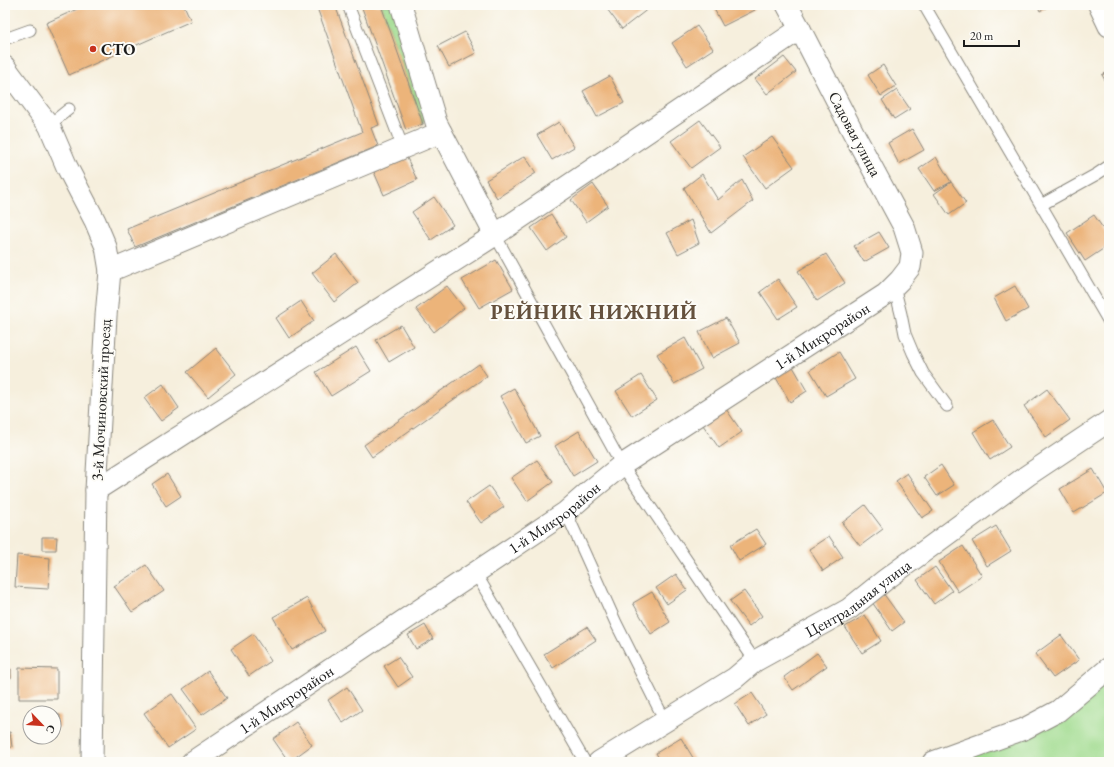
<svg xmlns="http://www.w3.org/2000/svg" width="1114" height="767" font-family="'EB Garamond',serif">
<rect width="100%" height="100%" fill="#fdfcf7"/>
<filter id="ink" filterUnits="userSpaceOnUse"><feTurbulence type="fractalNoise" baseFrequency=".025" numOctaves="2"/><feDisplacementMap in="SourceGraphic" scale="8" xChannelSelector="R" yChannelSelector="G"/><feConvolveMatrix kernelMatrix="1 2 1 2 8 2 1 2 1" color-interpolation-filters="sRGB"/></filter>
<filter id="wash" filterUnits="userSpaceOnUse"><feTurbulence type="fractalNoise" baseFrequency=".012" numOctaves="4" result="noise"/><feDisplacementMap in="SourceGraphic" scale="16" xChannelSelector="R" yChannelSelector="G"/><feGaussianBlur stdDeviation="0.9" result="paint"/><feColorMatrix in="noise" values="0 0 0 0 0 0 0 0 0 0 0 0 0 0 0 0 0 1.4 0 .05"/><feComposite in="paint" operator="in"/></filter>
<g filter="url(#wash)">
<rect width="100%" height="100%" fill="#f6efdd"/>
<!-- green -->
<path fill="#a1dc90" stroke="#5e7c56" d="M381 5H392L410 69 427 113 423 124Z
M1109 679V762H959Z"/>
<g id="blocks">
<!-- building -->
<path fill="#ecb47a" d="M86 5H184L191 21 69 75 46 23Z
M316 5H335L379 125 371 128 378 146 135 247 127 229 362 132Z
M361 5H381L423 124 406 130Z
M604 5H653L622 29Z
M712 5H753L755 10 723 26Z
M1037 5H1051L1040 11Z
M697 26 713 49 687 66 672 43Z
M465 32 476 53 449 67 438 46Z
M784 57 796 72 767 94 755 79Z
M883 65 896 86 881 96 868 75Z
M1109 71V87L1102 75Z
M610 76 624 103 597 117 583 91Z
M897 90 910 109 894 119 882 100Z
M700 120 720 147 691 168 671 141Z
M559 122 574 147 552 160 537 135Z
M912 129 924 150 899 164 888 143Z
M772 137 794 167 765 188 743 157Z
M525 156 536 173 497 198 486 180Z
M936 157 951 182 966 203 949 215 934 194 951 182 934 191 919 169Z
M407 158 417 180 384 195 374 172Z
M702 174 718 200 742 180 753 201 711 233 684 188Z
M593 184 608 206 586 222 571 200Z
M434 197 453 225 431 240 412 212Z
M551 214 566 237 547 251 531 228Z
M1094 215 1109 237V245L1085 261 1067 233Z
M691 220 699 243 678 254 667 233Z
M879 232 889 248 864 262 854 246Z
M336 254 358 283 334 302 312 273Z
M826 254 845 283 817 301 798 271Z
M496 260 513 289 479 308 462 280Z
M778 279 797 307 778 319 760 292Z
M447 286 464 308 434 332 416 309Z
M1015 286 1028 309 1006 321 994 298Z
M301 301 314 321 289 338 276 318Z
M726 318 740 343 712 358 699 332Z
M401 325 414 347 389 362 376 340Z
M685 338 702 369 674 384 657 354Z
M356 347 371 371 331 396 316 372Z
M216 348 236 374 208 397 187 372Z
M839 352 855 379 826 396 810 370Z
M479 364 487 376 372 457 364 445Z
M792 365 807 391 790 402 775 376Z
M641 375 657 400 632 416 616 391Z
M163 384 179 408 161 421 144 398Z
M514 388 540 436 526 443 500 396Z
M1047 389 1070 420 1046 437 1024 406Z
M726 409 742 432 719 448 703 425Z
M993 420 1010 447 990 460 973 432Z
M579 431 597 461 573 476 555 446Z
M537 460 553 482 527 501 511 478Z
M941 465 954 485 937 496 924 477Z
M1093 469 1107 493 1074 513 1060 489Z
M907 473 933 511 922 518 896 481Z
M167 474 181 496 166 506 152 484Z
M489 486 504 507 481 523 466 502Z
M865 505 883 529 860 546 842 523Z
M996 526 1011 551 987 566 972 541Z
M756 529 766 544 739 561 730 545Z
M829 536 843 557 823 571 809 549Z
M42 537H57L56 550H42Z
M963 546 982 576 958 592 939 562Z
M17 555 50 558 48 589 15 587Z
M146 565 164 591 132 612 114 586Z
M935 567 952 591 934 604 917 580Z
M676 574 687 590 667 604 656 588Z
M744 591 762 616 749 626 730 601Z
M652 592 670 622 651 634 633 603Z
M883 593 904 622 892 631 872 602Z
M307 598 325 631 292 650 273 617Z
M865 615 881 641 862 653 845 627Z
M425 625 433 639 416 649 408 635Z
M587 627 596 640 553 668 544 654Z
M253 634 271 661 249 676 231 649Z
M1061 635 1079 660 1053 678 1035 654Z
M817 653 827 666 793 690 784 677Z
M398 657 412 677 398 687 384 666Z
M19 668 57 669V699H19Z
M5 669H11V678H5Z
M208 671 227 698 202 715 183 689Z
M347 687 362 710 343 723 328 700Z
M752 693 766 714 749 726 735 704Z
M172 694 196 729 168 748 144 713Z
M54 715H60V727L54 728Z
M296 722 312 745 289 762 273 739Z
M10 732 12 747 5 748V733Z
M681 738 695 761 693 762H661L656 753Z"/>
</g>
</g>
<g filter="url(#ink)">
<use href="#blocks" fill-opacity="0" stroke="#89867c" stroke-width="1"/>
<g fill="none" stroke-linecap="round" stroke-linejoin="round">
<defs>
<path id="service" d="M348 5 403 148
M924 5 1041 205 1097 174 1109 166
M5 39 30 30
M49 125 69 109
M1041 205 1109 322
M495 235 622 465 755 661
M894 286 901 314 905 334 913 353 923 373 947 406
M566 512 616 623 665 721
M475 572 585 762"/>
<g id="minor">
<path d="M403 5 402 8 436 122 495 235"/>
<path d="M1099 5 1109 26"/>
<path d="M5 67 40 114 49 125 67 167 95 221 106 247 110 271 106 316 96 490 92 762"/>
<path d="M110 271 441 132"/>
<path d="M96 490 495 235 800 29"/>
<path id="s1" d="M192 762 566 512 590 491 622 465 886 294 900 280 910 267 912 253 910 246 904 227 854 134 800 29 787 5"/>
<path id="s2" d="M599 762 735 678 755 661 849 609 885 580 1028 475 1109 421"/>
<path d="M933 762 1024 729 1058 711 1109 668"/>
</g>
</defs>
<!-- service casing -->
<use href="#service" stroke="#89867c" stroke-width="13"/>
<!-- minor casing -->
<use href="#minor" stroke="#89867c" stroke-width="23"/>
<!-- service -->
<use href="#service" stroke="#fff" stroke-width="11"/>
<!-- minor -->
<use href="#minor" stroke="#fff" stroke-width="21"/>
</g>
</g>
<!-- markers -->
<circle fill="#c8321e" stroke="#fdfcf7" stroke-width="1.5" cx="93" cy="49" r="4"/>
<g text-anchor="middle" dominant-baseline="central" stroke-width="4" stroke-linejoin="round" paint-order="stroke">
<!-- poi labels -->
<g font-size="16" font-weight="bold" fill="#1c1c1c" stroke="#fdfcf7" text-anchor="start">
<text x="101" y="49">СТО</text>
</g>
<!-- street labels -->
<g font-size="16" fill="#1c1c1c" stroke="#fdfcf7">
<text transform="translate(855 134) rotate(62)">Садовая улица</text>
<text stroke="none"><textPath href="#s1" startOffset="761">1-й Микрорайон</textPath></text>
<text transform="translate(101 400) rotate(-87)">3-й Мочиновский проезд</text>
<text stroke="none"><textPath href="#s1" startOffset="437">1-й Микрорайон</textPath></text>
<text stroke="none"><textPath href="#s2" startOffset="307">Центральная улица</textPath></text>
<text stroke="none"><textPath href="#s1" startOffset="113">1-й Микрорайон</textPath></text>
</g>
<!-- district labels -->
<g font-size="20" font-weight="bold" letter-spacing="1" fill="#65513d" stroke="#fdfcf7">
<text x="594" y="312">РЕЙНИК НИЖНИЙ</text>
</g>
</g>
<!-- margin -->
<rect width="1114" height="767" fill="none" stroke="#fdfcf7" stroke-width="20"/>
<!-- north arrow -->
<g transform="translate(42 725) rotate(115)"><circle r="19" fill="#fdfcf7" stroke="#a3a29f"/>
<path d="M0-3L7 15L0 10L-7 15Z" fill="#c8321e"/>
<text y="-6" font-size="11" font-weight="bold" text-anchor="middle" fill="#1c1c1c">С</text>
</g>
<!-- scale -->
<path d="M964 40v6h55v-6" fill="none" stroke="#1c1c1c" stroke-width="2"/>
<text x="970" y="40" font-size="12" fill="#1c1c1c" stroke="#fdfcf7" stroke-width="3" paint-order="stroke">20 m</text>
</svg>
